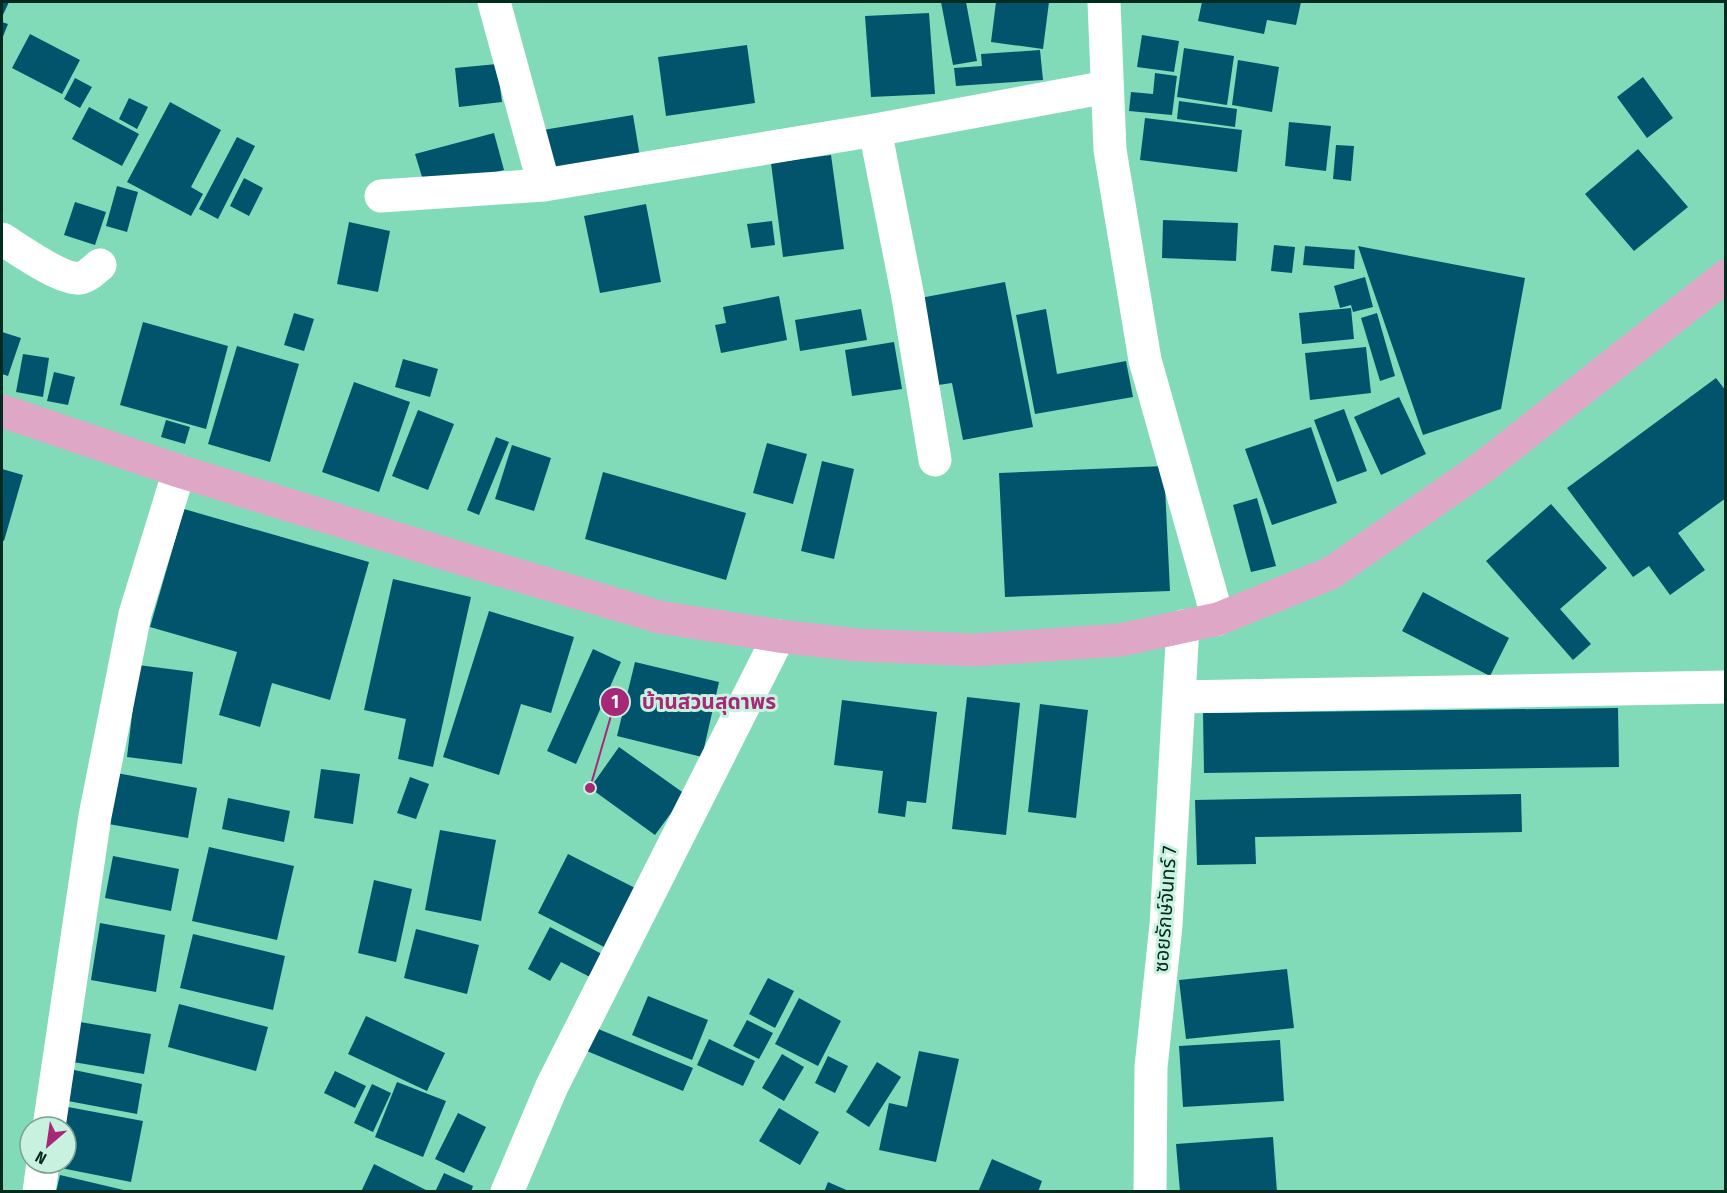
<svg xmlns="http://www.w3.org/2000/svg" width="1727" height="1193" font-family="'Fira Sans Condensed','Noto Sans Thai',sans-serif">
<rect width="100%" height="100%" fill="#82dbb8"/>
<!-- building -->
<path fill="#02546d" d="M2 2H9L2 17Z
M941 2H966L977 61 953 65Z
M996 2H1049L1043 49 991 42Z
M1202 2H1301L1296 25 1267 20 1264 34 1198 21Z
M929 13 935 94 871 97 865 16Z
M2 22 8 24 2 39Z
M30 34 80 60 62 94 12 68Z
M1142 35 1179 41 1174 72 1137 67Z
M747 45 755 103 666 116 658 57Z
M1184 48 1234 56 1227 105 1177 97Z
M1040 50 1043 80 956 86 954 68 982 66 981 54Z
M1238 60 1279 67 1272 112 1232 105Z
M497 64 502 102 459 107 455 68Z
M1155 73 1177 76 1172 115 1129 111 1131 92 1153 94Z
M1643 77 1673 118 1647 138 1617 97Z
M75 78 92 87 80 108 64 99Z
M129 98 148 107 137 129 119 119Z
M1179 101 1237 109 1235 127 1177 119Z
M170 102 221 130 191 187 203 194 191 216 127 182Z
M89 107 139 134 122 166 72 139Z
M633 115 640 157 550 172 543 130Z
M1145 118 1242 130 1237 172 1140 160Z
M1289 122 1331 126 1326 171 1285 166Z
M494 133 504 170 426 190 415 154Z
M237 137 255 146 218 219 199 209Z
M1336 145 1354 146 1351 181 1333 179Z
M1638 149 1688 207 1634 251 1585 194Z
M831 155 844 249 783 257 771 163Z
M244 178 263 188 249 216 230 206Z
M117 186 138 192 127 232 106 226Z
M75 202 106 212 95 245 64 235Z
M646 204 661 282 600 293 584 216Z
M1163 220 1238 223 1236 261 1162 258Z
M772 221 775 245 751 248 747 224Z
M349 222 390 231 378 292 337 284Z
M1274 245 1295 247 1292 273 1271 271Z
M1305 246 1355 250 1354 269 1303 265Z
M1358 246 1525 278 1501 409 1423 435Z
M1365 277 1373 307 1353 312 1351 305 1340 308 1334 286Z
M1005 282 1033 427 963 440 952 383 931 386 915 299Z
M779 296 787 340 721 353 715 325 726 323 723 307Z
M1351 308 1354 339 1302 344 1299 313Z
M861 309 867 340 800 351 795 320Z
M1046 309 1057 374 1126 361 1133 397 1035 414 1016 315Z
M294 313 314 319 304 351 284 345Z
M1377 313 1395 376 1380 381 1361 318Z
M143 322 228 346 206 429 120 405Z
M2 332 21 338 8 376 2 374Z
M894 342 902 389 852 396 845 350Z
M237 346 299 364 270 462 208 444Z
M1366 347 1371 393 1310 400 1305 353Z
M23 354 49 358 43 397 16 392Z
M403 359 438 369 430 397 395 387Z
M54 372 75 377 68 405 47 401Z
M1716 378 1726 391V498L1678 533 1705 570 1670 595 1649 566 1633 577 1567 488Z
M354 382 410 402 379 492 322 472Z
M1399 397 1426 454 1381 475 1354 417Z
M1344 409 1367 471 1337 482 1314 420Z
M418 410 454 424 428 490 392 476Z
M166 420 190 427 185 444 161 437Z
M1311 427 1337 503 1272 525 1245 449Z
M496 437 509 442 479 515 467 510Z
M767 443 807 454 793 504 753 493Z
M512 445 551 458 534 511 495 499Z
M822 461 854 469 834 559 801 551Z
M1164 466 1170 591 1005 597 999 473Z
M2 469 23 475 4 541 2 540Z
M603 472 746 513 726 580 585 539Z
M1257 498 1276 566 1251 572 1233 505Z
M1551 504 1607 568 1560 609 1591 644 1573 660 1486 561Z
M184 509 369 562 330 700 272 683 260 727 219 715 237 652 150 627Z
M393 579 471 597 433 767 398 759 406 719 364 710Z
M1423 592 1509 638 1490 676 1402 631Z
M489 611 574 637 551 713 521 704 499 775 443 757Z
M593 649 621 662 576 764 547 751Z
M635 662 719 682 702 757 617 736Z
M138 665 193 672 182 764 127 757Z
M967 697 1020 703 1006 835 952 829Z
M842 700 937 712 926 803 907 801 905 817 878 813 883 771 834 765Z
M1040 704 1088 710 1076 818 1028 812Z
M1618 708 1619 767 1204 773 1203 713Z
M619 747 685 794 655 835 590 788Z
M321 769 360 774 353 824 314 818Z
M106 771 197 788 188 838 97 822Z
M410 777 429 784 416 819 397 813Z
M1521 794 1522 832 1255 837 1256 864 1197 865 1195 800Z
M228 798 290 811 284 842 222 829Z
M440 830 496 840 481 921 425 910Z
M209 847 294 866 277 940 192 921Z
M568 854 641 891 610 950 538 913Z
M113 856 179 869 171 911 105 898Z
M374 880 412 889 396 962 358 953Z
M100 923 165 935 156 992 91 980Z
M550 927 602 954 590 977 561 962 550 981 528 969Z
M416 929 479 945 467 994 404 978Z
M193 934 285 956 273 1010 180 988Z
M1287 969 1294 1028 1186 1039 1179 980Z
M768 978 794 991 775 1028 749 1014Z
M648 996 708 1020 692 1060 632 1035Z
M799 998 841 1021 818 1066 775 1044Z
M179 1004 268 1027 256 1071 168 1047Z
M366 1016 445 1053 427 1091 348 1054Z
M747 1020 773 1033 759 1059 733 1046Z
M80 1022 151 1034 144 1074 73 1062Z
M591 1026 693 1068 683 1091 582 1049Z
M709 1039 755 1061 743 1086 697 1065Z
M1280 1040 1284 1101 1183 1107 1179 1046Z
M919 1051 959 1059 936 1162 879 1150 889 1103 907 1107Z
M782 1054 804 1067 784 1101 762 1088Z
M828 1056 848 1066 835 1093 815 1083Z
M877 1062 901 1077 869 1127 846 1112Z
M74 1070 142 1084 137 1114 68 1101Z
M335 1071 366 1086 355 1108 324 1093Z
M397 1082 446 1101 423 1157 375 1137Z
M372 1084 391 1093 373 1132 354 1123Z
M68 1107 143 1121 131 1182 56 1167 57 1163H66V1127H64Z
M779 1108 819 1132 800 1165 759 1141Z
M458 1113 486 1127 464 1173 435 1159Z
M1273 1137 1277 1192H1180L1176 1144Z
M992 1159 1042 1181 1038 1192H978Z
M374 1164 430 1192H361Z
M444 1173 473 1186 471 1192H435Z
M60 1175 128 1191V1192H56Z
M828 1182 851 1192H824Z"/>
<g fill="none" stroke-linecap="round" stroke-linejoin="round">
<!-- minor -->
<path stroke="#fff" stroke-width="33" d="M494 2 544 185
M1104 2 1110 150 1145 360 1218 619
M875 130 908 297 935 460
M381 196 544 185 875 130 1107 87
M2 239C18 249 63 281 80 278 87 277 94 270 100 265
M1179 697 1726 687
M49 1127 95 816 135 614 179 471
M39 1192 43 1163
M507 1192 552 1086 779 636
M1150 1192 1151 1067 1166 925 1183 626"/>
<!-- major -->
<path stroke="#dda7c5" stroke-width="33" d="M2 411 179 471 456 557 659 617 779 636 857 645 975 650 1120 640 1218 619 1331 573 1483 467 1726 276"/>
</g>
<g text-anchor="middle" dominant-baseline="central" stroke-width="6" stroke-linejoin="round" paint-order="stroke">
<!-- street labels -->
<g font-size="20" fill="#022a1e" stroke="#c8f2df">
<text transform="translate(1165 909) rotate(-86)">ซอยรักษ์จันทร์ 7</text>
</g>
</g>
<!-- callouts -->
<path fill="none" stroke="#a72878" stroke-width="2" d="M590 788L615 702"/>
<g fill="#a72878" stroke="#c8f2df" stroke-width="2">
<circle cx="590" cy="788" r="6"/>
<circle cx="615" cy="702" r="15"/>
</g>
<g font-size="18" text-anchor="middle" font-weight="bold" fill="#fff">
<text x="615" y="708">1</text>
</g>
<g font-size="21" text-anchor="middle" font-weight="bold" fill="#a72878" stroke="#c8f2df" stroke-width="6" stroke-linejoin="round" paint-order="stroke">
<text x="709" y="709">บ้านสวนสุดาพร</text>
</g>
<!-- border -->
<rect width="1727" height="1193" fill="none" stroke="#022a1e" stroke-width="6"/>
<!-- north arrow -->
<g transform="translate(48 1145) rotate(209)"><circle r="28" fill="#c8f2df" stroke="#79a292" stroke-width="1.5"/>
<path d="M0-4.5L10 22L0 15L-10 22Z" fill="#a72878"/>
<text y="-9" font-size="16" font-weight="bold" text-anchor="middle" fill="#022a1e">N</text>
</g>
</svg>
